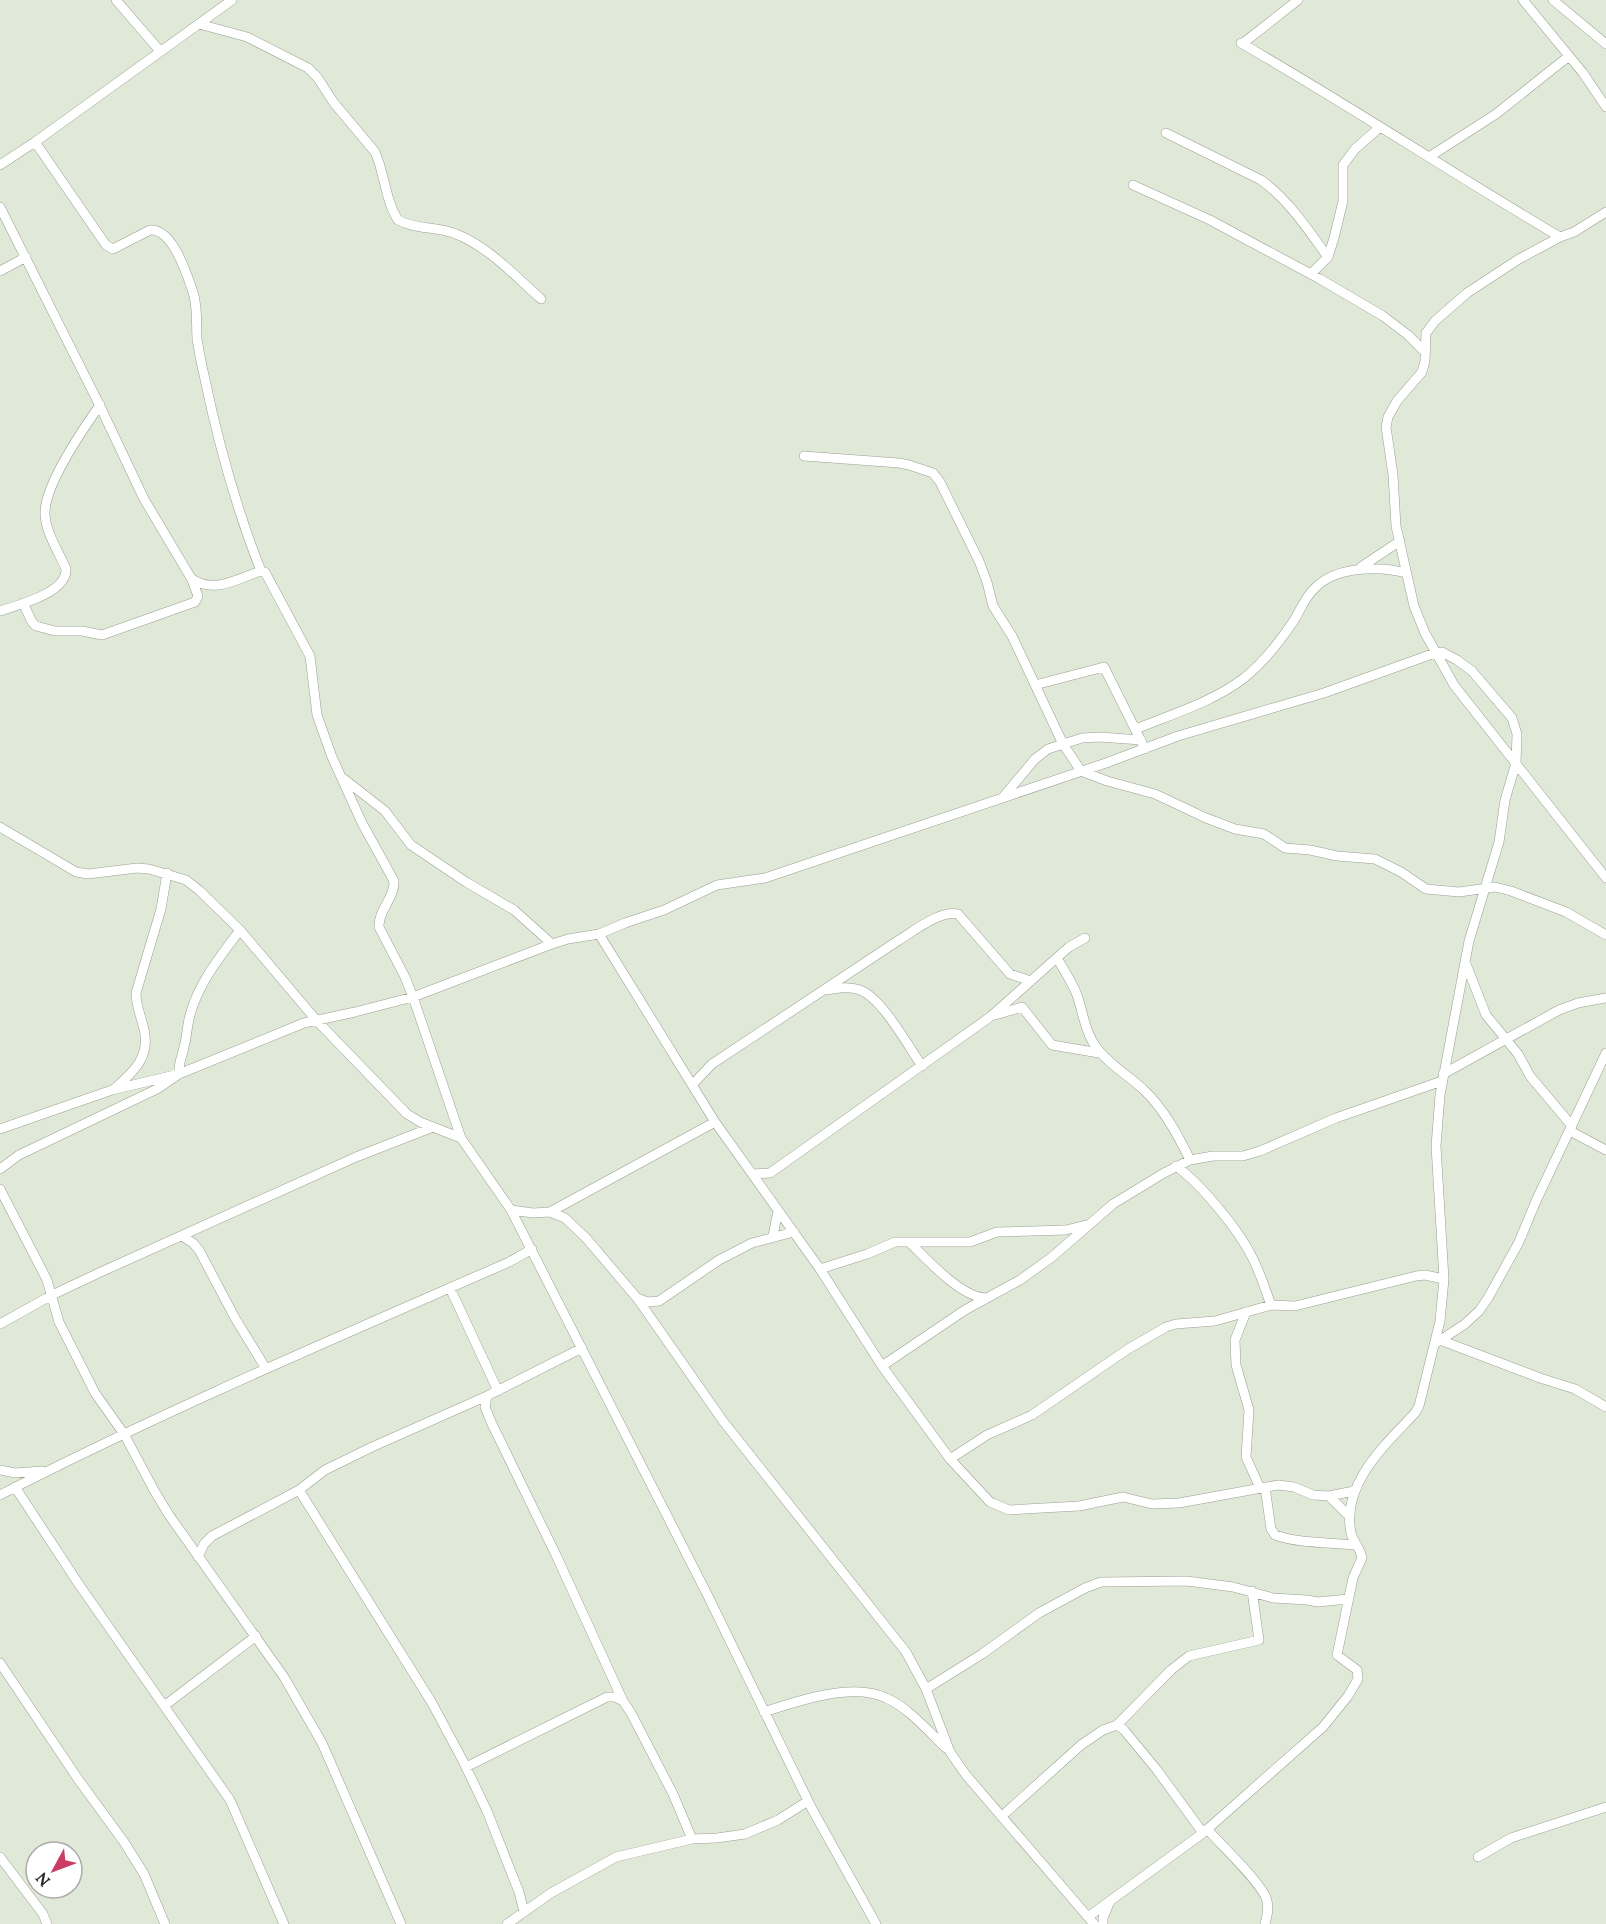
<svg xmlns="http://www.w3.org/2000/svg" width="1606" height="1924" font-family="Lora,serif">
<rect width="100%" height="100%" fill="#e0e8d8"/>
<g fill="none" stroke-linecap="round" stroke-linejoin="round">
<defs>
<path id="minor" d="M116 0 160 51
M1523 0 1583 73 1606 107
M1553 0 1606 44
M199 24 247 37 308 68 317 77 334 103 375 152C385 174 385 200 398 220 416 230 437 226 456 234 489 247 515 276 541 299
M1241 43C1349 105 1453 174 1560 237
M1242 44 1298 0
M1166 133 1261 180C1289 200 1308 230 1328 257
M35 142 106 245 113 249 150 230C172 228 186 272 192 289 198 305 196 322 197 339 199 351 201 363 204 375 218 442 236 508 261 571
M1429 157 1496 114 1569 56
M0 165 35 142 232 0
M1133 185 1210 220 1320 279 1383 316 1408 335 1425 352
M0 207 99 404 144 499 191 578C213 595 239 578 261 571L265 572 310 656 317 715 332 757 362 823 394 881C395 898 378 910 379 927L405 977 413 997 461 1138
M1606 212 1574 232 1560 237 1519 259 1467 293 1435 321 1426 333 1425 361 1422 372 1397 401 1388 417 1386 427 1393 475 1396 526 1414 606 1425 633 1454 685 1606 878
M0 271 26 257
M1311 274 1328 257 1334 238 1343 201V165L1355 149 1380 127
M804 456 899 463 909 465 933 473 940 482 979 561 987 582 993 606 1012 636 1063 744 1081 771 1107 781 1155 794 1206 818 1235 829 1264 834 1285 848 1310 850 1337 856 1375 859 1401 872 1426 889 1459 892 1495 887 1511 891 1566 912 1606 935
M1361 567 1400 541
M23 603 32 622 36 626 55 631H82L102 635 195 602 198 596 192 580
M0 611C18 605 67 593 66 569 59 552 45 532 45 513 45 484 83 429 100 405
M1035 685 1104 667 1145 749
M1136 729C1172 714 1213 702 1244 678 1264 662 1281 640 1295 619 1301 608 1306 596 1315 588 1336 566 1379 566 1406 573
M344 779 385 811 411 845 466 882 514 910 552 944
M1004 796 1035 759 1048 749 1082 738 1100 737 1141 740
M0 827 76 872 88 874 137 868 149 869 186 880 200 891 240 930 317 1021 407 1114 420 1122 461 1138 511 1210 708 1596 812 1809 876 1924
M599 934 715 1122 820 1269 882 1366 950 1459 990 1502 1009 1510 1079 1506 1123 1497 1152 1504 1179 1503 1278 1485 1294 1487 1313 1495 1329 1496 1354 1491
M1057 958C1064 970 1072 982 1077 995 1083 1012 1085 1032 1096 1047 1109 1065 1128 1075 1144 1090 1164 1109 1178 1135 1190 1160
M1466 964 1486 1015 1518 1054 1530 1076 1572 1126
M827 990C838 988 849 986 860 990 882 998 908 1046 922 1066
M995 1015 1022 1007 1052 1045 1099 1053
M1443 1074 1559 1010 1578 1003 1606 998
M693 1084 712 1064 899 940C914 931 940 910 958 914L1010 974 1031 981
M114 1089C135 1071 152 1055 143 1025 140 1014 136 1005 136 993L161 909 167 873
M0 1129 112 1090 179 1074 304 1023 355 1012 413 997 552 944 568 939 599 934 625 923 664 910 717 885 765 878 1106 763 1178 736 1324 693 1435 653 1442 652 1457 660 1472 671 1512 718 1517 734 1516 763 1505 800 1499 842 1469 941 1440 1095 1436 1146 1444 1279 1440 1321 1419 1406 1415 1413C1385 1445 1341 1484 1351 1533 1353 1542 1361 1549 1362 1558L1353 1578 1337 1655 1357 1670 1358 1679 1348 1696 1323 1727 1203 1833 1088 1917
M1570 1131 1606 1150
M1176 1166C1201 1184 1238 1229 1252 1257 1260 1272 1265 1289 1271 1305
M0 1169 19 1155 157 1089 179 1074C178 1064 182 1057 184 1047 187 1037 187 1025 190 1015 199 982 220 957 240 930
M753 1174 770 1173 990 1017 1069 947 1085 938
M0 1189 47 1280 59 1322 95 1393 124 1434 155 1492 169 1515 284 1677 322 1743 401 1924
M511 1210 533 1213 550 1212 565 1218 586 1238 637 1298 723 1421 906 1652 926 1689 950 1752 966 1775 1094 1924
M550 1212 715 1122
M182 1236 193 1243 199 1250 235 1318 265 1367
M773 1236 778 1210
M909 1242C927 1259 961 1298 987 1298
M820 1269 867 1254 895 1242H970L997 1232 1066 1230 1086 1225
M450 1288 498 1391
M637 1298 647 1302 659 1301 719 1260 752 1243 794 1232
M1246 1312 1235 1340 1236 1365 1249 1410 1246 1457 1260 1488
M0 1324 52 1295 103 1271 356 1157 433 1127
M1440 1340 1540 1378 1575 1389 1606 1407
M1436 1343 1465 1324 1479 1311 1488 1298 1519 1242 1536 1201 1606 1053
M882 1366 965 1310 1020 1280 1052 1257 1113 1204 1164 1173 1190 1160 1213 1156H1243L1260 1151 1336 1118 1442 1081
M487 1396 485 1407 492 1424 556 1555 623 1701
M950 1459 987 1435 1032 1415 1128 1349 1166 1327 1176 1324 1215 1321 1271 1305 1295 1306 1416 1276 1425 1275 1444 1279
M0 1470 15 1473 42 1471
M15 1487 80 1586 230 1800 284 1924
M1265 1487 1271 1529 1275 1535C1301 1544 1328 1542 1355 1545
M299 1490 432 1703 463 1761 487 1811 519 1892 524 1912
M0 1495C166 1410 338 1337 509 1262L532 1249
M1329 1496 1350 1517
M198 1557 204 1544 212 1536 299 1490 325 1470 372 1447 487 1396 582 1348
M0 1663 78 1779 124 1842 144 1874 165 1924
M926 1689 982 1654 1039 1613 1085 1588 1101 1582 1187 1581 1233 1587 1273 1598 1307 1600 1318 1602 1348 1599
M164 1706 256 1636
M764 1712C797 1701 853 1682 886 1698 909 1708 928 1731 946 1748
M1117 1725 1171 1670 1189 1656 1259 1640 1252 1591
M466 1767 607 1697H615L623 1701 631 1713 673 1794 692 1839
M1002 1816 1081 1745 1103 1730 1117 1725 1124 1730 1157 1770 1203 1833
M1207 1829C1220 1844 1264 1885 1267 1901 1269 1909 1267 1916 1265 1924
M0 1857 43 1914 47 1924
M1478 1857 1511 1838 1606 1807
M507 1924 551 1893 616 1857 692 1839 717 1838 745 1834 778 1820 808 1801
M1103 1924V1918L1110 1901"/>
</defs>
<!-- minor casing -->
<use href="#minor" stroke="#99a091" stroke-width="10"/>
<!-- minor -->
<use href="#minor" stroke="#fff" stroke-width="9"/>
</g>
<!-- north arrow -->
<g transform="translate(54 1870) rotate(229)"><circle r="28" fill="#ffffff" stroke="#abaca9" stroke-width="1.5"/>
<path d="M0-4.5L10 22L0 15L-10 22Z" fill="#cb3c64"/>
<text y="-9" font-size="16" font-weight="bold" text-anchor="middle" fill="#2c2f29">N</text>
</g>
</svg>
